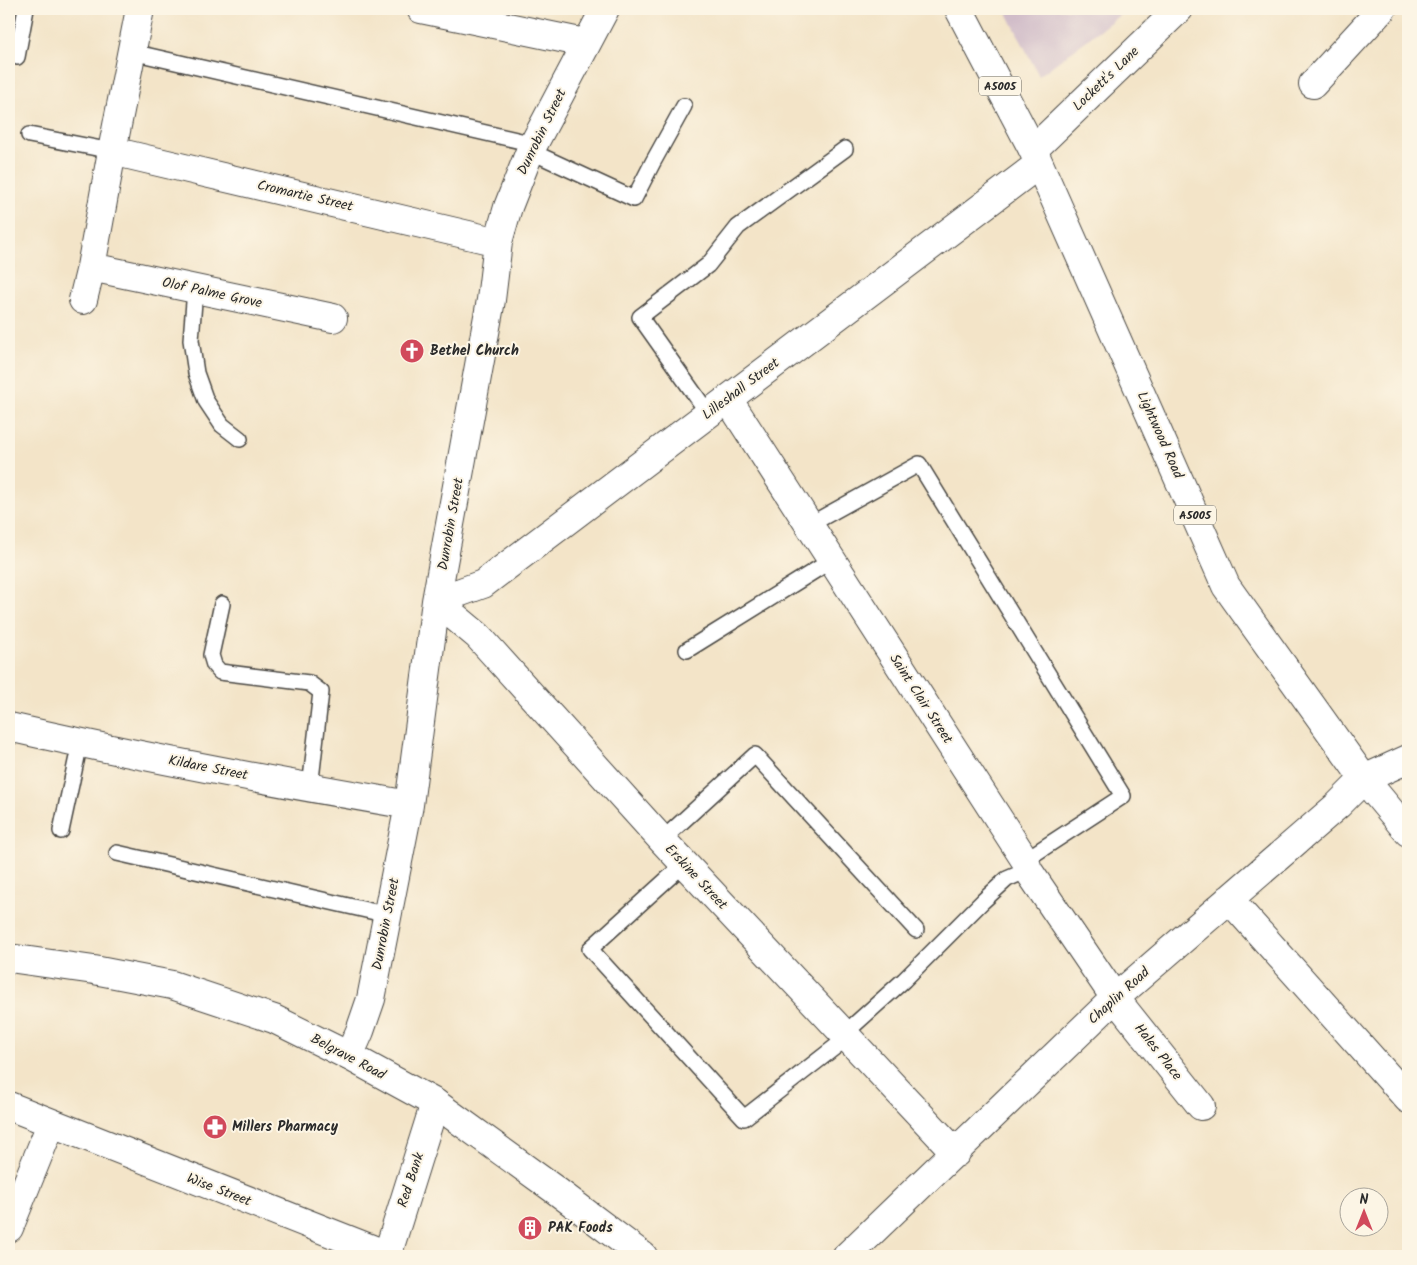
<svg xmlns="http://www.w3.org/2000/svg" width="1417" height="1265" font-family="Kalam,sans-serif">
<rect width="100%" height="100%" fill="#fcf5e5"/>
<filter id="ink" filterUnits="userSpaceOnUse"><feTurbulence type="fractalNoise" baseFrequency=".02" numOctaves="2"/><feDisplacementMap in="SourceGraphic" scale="10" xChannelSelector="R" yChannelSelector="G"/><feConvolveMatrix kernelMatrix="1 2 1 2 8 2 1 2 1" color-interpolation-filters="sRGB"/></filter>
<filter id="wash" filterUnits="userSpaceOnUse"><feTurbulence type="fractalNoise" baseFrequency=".0096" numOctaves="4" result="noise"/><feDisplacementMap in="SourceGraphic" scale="20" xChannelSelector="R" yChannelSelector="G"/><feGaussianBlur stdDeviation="1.12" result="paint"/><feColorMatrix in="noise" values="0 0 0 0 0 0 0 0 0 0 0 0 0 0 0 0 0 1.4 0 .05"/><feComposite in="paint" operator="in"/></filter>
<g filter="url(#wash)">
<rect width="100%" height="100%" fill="#f3e4c8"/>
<!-- industrial -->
<path fill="#d1bdc9" d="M1005 9H1124L1125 11 1039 76Z"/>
</g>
<g filter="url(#ink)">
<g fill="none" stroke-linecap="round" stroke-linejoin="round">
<defs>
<path id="lane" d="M132 52 534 144
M17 57 26 9
M29 135 112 151
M530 151 634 199 653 162 684 106
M195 289 191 340 196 373 206 401 222 425 240 439
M708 413 640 317 708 265 738 227 845 149
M809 525 919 464 1123 796 1025 860
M222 604 211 655 214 665 220 672 309 683 321 692 310 788
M687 650 832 560
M61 831 80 743
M662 840 755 755 916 930
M117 853 388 915
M684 864 590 949 744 1118 848 1037 854 1025 904 980 983 901 1007 879 1028 870"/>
<path id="street" d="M421 9 585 43
M1313 84 1382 9
M1033 150 1179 9
M112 151 498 242
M91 267 333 318
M83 300 91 267 112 151 140 9
M728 399 1025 860 1028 870 1115 998 1201 1106
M9 727C141 757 275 782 409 805
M1229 899 1408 1099
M349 1056 360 1031 371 999 409 805 436 601 491 300 498 242 508 207 530 151 605 9
M9 1106 387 1255
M956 1153 662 840 478 636 436 601 483 584 1039 164
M9 1228 51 1124
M387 1256 435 1103
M847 1256 1115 998 1338 805 1364 779"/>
<path id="secondary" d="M1364 779 1408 759
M9 958 94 970 172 985 274 1019 349 1056 435 1103 558 1192 643 1256"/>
<path id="primary" d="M959 9 1033 150 1226 586 1364 779 1408 832"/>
</defs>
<!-- lane casing -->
<use href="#lane" stroke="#494743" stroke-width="18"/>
<!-- street casing -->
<use href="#street" stroke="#494743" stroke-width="30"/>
<!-- secondary casing -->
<use href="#secondary" stroke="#494743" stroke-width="30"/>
<!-- primary casing -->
<use href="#primary" stroke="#494743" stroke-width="30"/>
<!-- lane -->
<use href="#lane" stroke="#fff" stroke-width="15"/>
<!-- street -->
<use href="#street" stroke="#fff" stroke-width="28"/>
<!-- secondary -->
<use href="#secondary" stroke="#fff" stroke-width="28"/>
<!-- primary -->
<use href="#primary" stroke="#fff" stroke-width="28"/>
</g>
</g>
<!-- icons -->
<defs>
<symbol id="church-disc" viewBox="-11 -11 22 22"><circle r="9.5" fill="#d1495b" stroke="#fcf5e5"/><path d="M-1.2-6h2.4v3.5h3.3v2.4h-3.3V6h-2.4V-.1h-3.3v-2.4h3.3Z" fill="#fff"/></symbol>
<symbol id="pharmacy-disc" viewBox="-11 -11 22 22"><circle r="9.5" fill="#d1495b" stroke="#fcf5e5"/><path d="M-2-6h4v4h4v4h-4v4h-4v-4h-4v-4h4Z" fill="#fff"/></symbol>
<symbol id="building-disc" viewBox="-11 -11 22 22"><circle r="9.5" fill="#d1495b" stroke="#fcf5e5"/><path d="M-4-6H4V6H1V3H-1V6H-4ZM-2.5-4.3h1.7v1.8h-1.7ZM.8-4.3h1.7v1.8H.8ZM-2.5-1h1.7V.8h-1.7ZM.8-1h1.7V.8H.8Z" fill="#fff"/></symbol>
</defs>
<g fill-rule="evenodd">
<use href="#church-disc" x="398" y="337" width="28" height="28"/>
<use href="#pharmacy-disc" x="201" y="1113" width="28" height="28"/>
<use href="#building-disc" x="516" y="1214" width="28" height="28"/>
</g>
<g text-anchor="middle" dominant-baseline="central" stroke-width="4" stroke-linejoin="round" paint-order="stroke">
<!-- shield labels -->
<g fill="#fcf5e5" stroke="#6a6863" stroke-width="1">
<rect x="979" y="76.5" width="42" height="19" rx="4"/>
<rect x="1174" y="505.5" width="42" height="19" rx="4"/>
</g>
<g font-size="12" font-weight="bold" fill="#2b2b2b">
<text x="1000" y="86">A5005</text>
<text x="1195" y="515">A5005</text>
</g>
<!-- street labels -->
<g font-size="14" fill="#2b2b2b" stroke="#fcf5e5">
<text transform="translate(1106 79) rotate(-44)">Lockett's Lane</text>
<text transform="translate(542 132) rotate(-64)">Dunrobin Street</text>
<text transform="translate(305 196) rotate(13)">Cromartie Street</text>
<text transform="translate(212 293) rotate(12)">Olof Palme Grove</text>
<text transform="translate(741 389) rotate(-37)">Lilleshall Street</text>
<text transform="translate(1160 435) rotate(66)">Lightwood Road</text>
<text transform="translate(451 524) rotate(-80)">Dunrobin Street</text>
<text transform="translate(921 699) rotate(57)">Saint Clair Street</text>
<text transform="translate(208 768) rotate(11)">Kildare Street</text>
<text transform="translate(696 877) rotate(47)">Erskine Street</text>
<text transform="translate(386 924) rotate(-79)">Dunrobin Street</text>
<text transform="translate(1119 996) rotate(-42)">Chaplin Road</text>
<text transform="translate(1158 1052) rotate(52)">Hales Place</text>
<text transform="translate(348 1057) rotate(28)">Belgrave Road</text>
<text transform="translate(411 1180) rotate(-72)">Red Bank</text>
<text transform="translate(219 1190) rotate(21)">Wise Street</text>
</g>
<!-- poi labels -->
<g font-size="14" font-weight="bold" fill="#2b2b2b" stroke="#fcf5e5" text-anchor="start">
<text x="430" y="351">Bethel Church</text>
<text x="232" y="1127">Millers Pharmacy</text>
<text x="548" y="1228">PAK Foods</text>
</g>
</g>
<!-- margin -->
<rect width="1417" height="1265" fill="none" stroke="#fcf5e5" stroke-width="30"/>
<!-- north arrow -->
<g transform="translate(1364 1212)"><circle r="24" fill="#fcf5e5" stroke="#a8a49b"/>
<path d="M0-4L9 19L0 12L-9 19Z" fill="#d1495b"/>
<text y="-8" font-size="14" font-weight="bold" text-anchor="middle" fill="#2b2b2b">N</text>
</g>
</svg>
